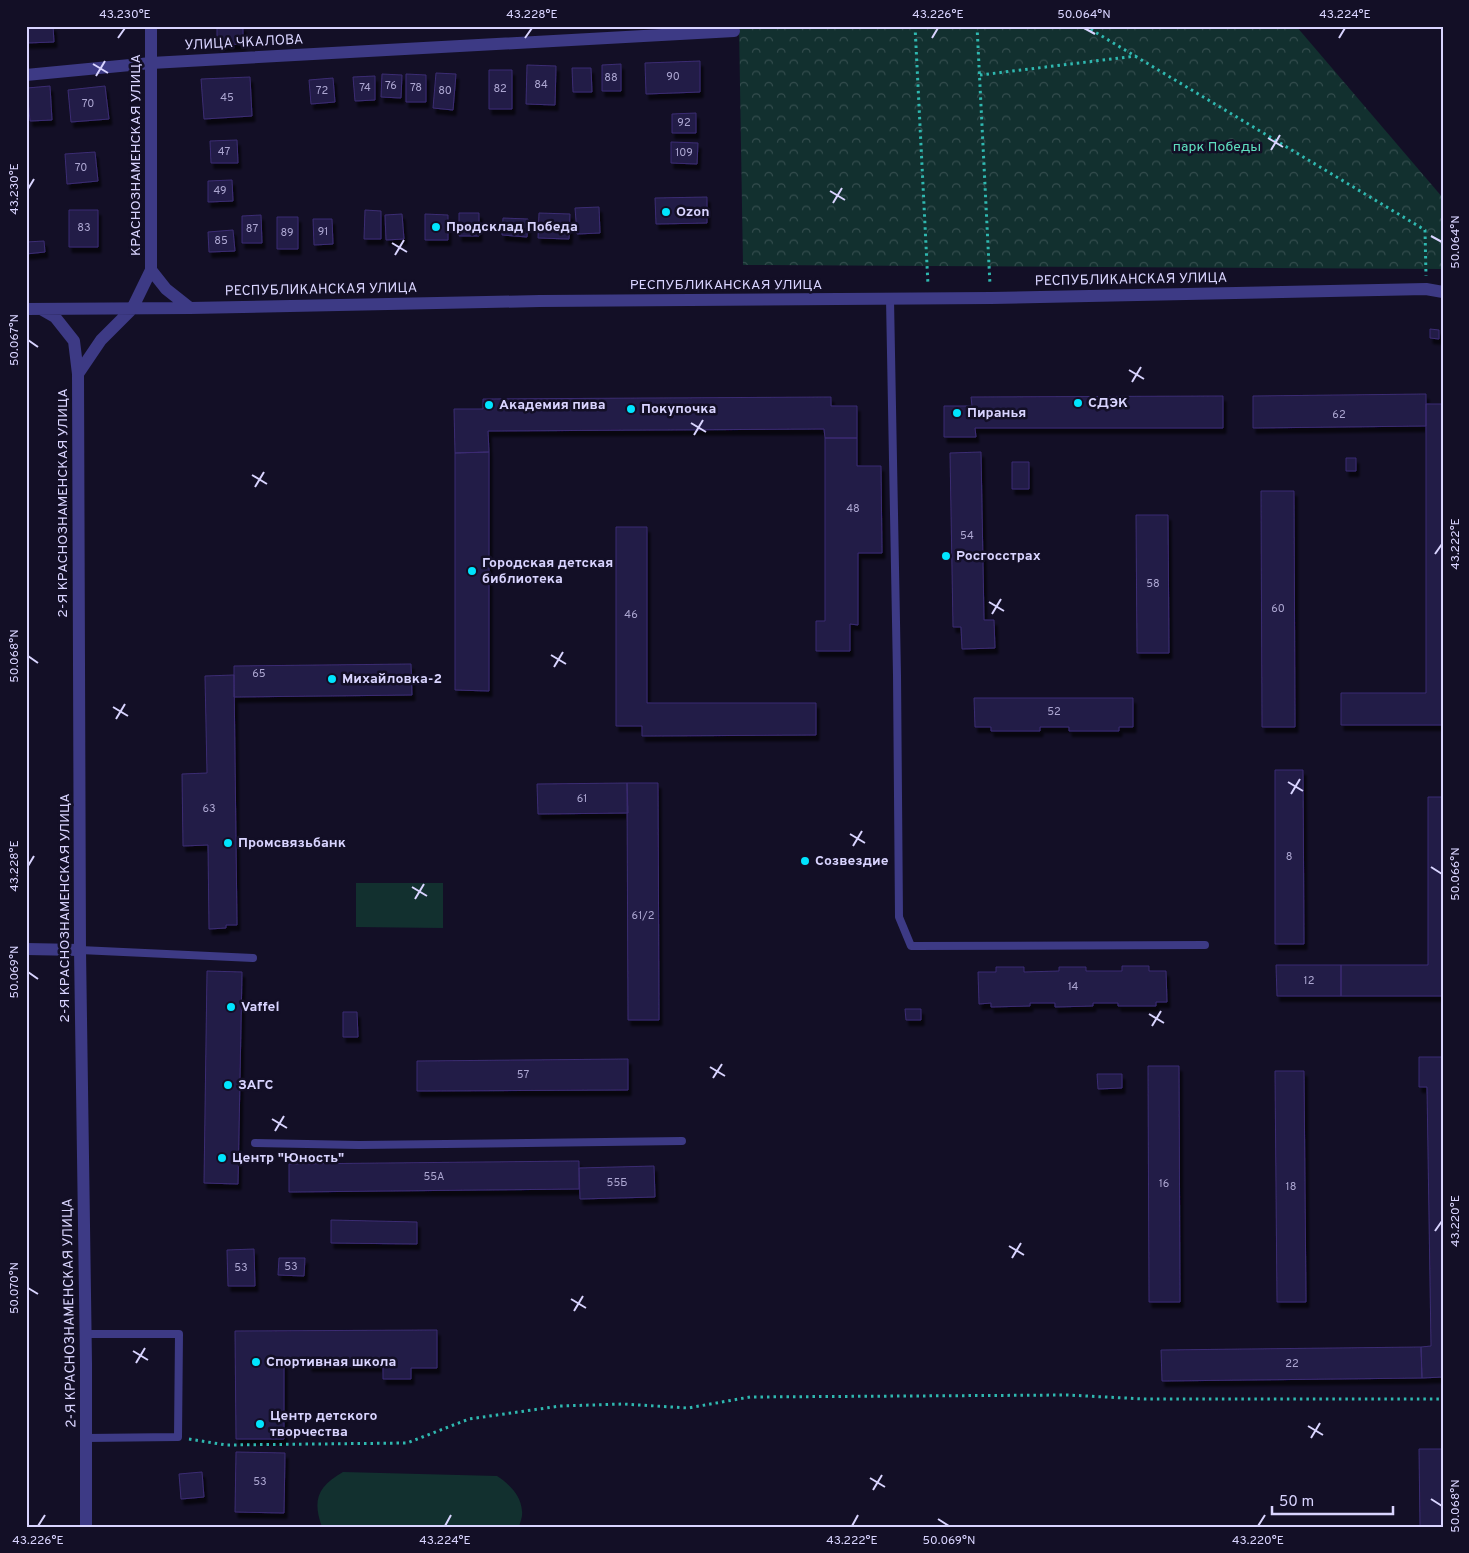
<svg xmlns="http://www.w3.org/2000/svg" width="1469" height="1553" font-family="Overpass,sans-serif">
<defs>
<pattern id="forest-crowns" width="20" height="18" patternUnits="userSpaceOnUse" patternTransform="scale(1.25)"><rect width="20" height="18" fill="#12302f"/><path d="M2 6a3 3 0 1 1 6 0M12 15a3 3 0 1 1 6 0" fill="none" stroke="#344d4e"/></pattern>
<filter id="shadow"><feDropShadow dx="3" dy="5.5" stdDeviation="1" flood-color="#0009"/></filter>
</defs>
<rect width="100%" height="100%" fill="#130f26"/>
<!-- forest -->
<path fill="url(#forest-crowns)" d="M739 26H1296L1443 198V269L743 265Z"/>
<!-- pitch -->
<path fill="#12302f" d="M356 883H443V928L356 927Z
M343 1472 497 1476C509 1484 521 1495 522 1511 523 1516 520 1522 519 1527H322C312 1500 318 1486 343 1472Z"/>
<!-- building -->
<path fill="#241b47" stroke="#3b2d73" filter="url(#shadow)" d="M26 26H53L54 42 26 43Z
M217 26H243V44L217 45Z
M700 61V92L646 94 645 63Z
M621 64V91H602V65Z
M527 65 556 66 555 105 526 104Z
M572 68H591L592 92H573Z
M489 70H512V109H489Z
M436 73 456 74 453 110 433 108Z
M382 74 402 75 401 98 381 97Z
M406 74 426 75V102H406Z
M375 76V100L355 101 353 77Z
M250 77 252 116 204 119 201 79Z
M333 78 335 102 311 104 309 80Z
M50 86 52 120 30 121 27 88Z
M105 86 109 119 71 122 68 90Z
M696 113V133H672V114Z
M237 140 238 163H211L210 141Z
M671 142 698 143 697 164 671 163Z
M95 152 98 181 67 184 65 154Z
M232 180 233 201 208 202V181Z
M707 197V223L656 224 655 198Z
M599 207 600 233 577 234 575 208Z
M69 210H98V247H69Z
M365 210 381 211V239H364Z
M459 213H479V236H459Z
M539 213 570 214 569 239 538 238Z
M402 214 404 239 386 240 385 215Z
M425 214 448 215V240H425Z
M261 215 262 243H242V216Z
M277 217H298V249H277Z
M503 218 528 219 527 237 502 235Z
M313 219H332L333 244 314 245Z
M233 230 235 251 209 252 208 232Z
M44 241 45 252 26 254V242Z
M1430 329 1439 330V339L1430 338Z
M1426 394V426L1253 428V396Z
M1223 396V428H975L976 437H944V406H972L971 397Z
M831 397V406H857V438H825L824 429 488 431 489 452 455 453 454 409H483V399Z
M1426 404H1443V725H1341V693H1426Z
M825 438H857V466H881L882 553H858V625L850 624V651H816V621H825Z
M489 452V691L455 690V453Z
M981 452 984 620H994L995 648 962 649 961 627H953L950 453Z
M1346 458H1356V471H1346Z
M1012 462H1029V489H1012Z
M1261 491H1294L1295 727H1262Z
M1136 515H1168L1169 653H1137Z
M616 527H647V703H816V735L642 736V726H616Z
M411 664 412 695 234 697V666Z
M234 675 237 925H226V928L209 929 208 845 183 846 182 774 207 773 205 676Z
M974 698H1133V727H1119V731H1069V727H1040V731H991V727H975Z
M1275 770H1303L1304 944H1275Z
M627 783 628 813 538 814 537 784Z
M627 783H658L659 1020H628Z
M1428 797H1443V996H1341V965H1428Z
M1276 965H1341V996H1277Z
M1122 966H1149V971H1166L1167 1002H1156V1006H1118V1003H1093V1006L1055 1007V1003H1030V1006L991 1007V1003L979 1004 978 972H996V967H1024V972L1059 971V967H1086V971H1122Z
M207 971 242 972 238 1184 204 1183Z
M905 1009H921V1020H906Z
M343 1012H357L358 1037H343Z
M1419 1057H1443V1377L1422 1378 1421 1347 1431 1346 1427 1087H1419Z
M628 1059V1090L417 1091V1061Z
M1148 1066H1179L1180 1302H1149Z
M1275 1071H1304L1306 1302H1277Z
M1097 1074H1122V1088L1098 1089Z
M579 1161V1189L289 1192V1164Z
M654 1166 655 1197 580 1199 579 1168Z
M331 1220 417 1222V1244L331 1243Z
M254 1249 255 1286H228L227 1250Z
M279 1258H305L304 1276 278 1275Z
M437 1330V1368H411V1379H383V1366H309V1360H284V1439H236L235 1331Z
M1421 1347 1422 1378 1162 1381 1161 1350Z
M1419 1449H1443V1527H1420Z
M236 1452 285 1453 284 1513 235 1512Z
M202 1472 204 1497 181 1499 179 1474Z"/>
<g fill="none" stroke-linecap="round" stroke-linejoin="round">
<!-- path -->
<path stroke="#2fb8b0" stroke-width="3" stroke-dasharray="2.5 4" stroke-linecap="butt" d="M915 26 928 285
M977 26 990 285
M1085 26 1425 230 1426 276
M980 75 1136 56
M189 1439 226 1445 407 1443 469 1419 560 1406 623 1404 688 1408 750 1397 1067 1395 1144 1399H1443"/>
<!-- service -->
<path stroke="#3d3a85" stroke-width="8" d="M890 299 897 675 899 917 911 946 1205 945
M80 950 253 958
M255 1143 359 1145 682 1141
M85 1334H179L178 1437 86 1438"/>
<!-- minor -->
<path stroke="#3d3a85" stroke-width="12" d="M26 75 151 63 734 31
M26 949 80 950"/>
<!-- tertiary -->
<path stroke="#3d3a85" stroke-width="12" d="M151 270 166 289 190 308
M26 309 190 308 540 301 991 298 1426 289 1443 292
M41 309 55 317 74 341 78 374
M86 1527V1363L80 950 78 374 101 340 132 309 151 270V26"/>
</g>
<!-- ticks -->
<path fill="none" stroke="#d9d4ff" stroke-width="2" d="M1084 28 1095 34M118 38 125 28M525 38 532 28M932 38 938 28M1339 38 1345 28M93 64 108 73M96 76 105 61M1268 138 1283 147M1271 150 1280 135M28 189 34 179M830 191 845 200M833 203 842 188M1431 236 1442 242M392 243 407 252M395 255 404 240M28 340 38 347M1129 370 1144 379M1132 382 1141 367M691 423 706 432M694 435 703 420M252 475 267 484M255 487 264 472M1435 554 1442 544M989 602 1004 611M992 614 1001 599M551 655 566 664M28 656 38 663M554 667 563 652M113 707 128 716M116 719 125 704M1288 782 1303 791M1291 794 1300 779M850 834 865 843M853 846 862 831M28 866 34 856M1431 867 1442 874M412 887 427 896M415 899 424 884M28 972 38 979M1149 1014 1164 1023M1152 1026 1161 1011M710 1067 725 1076M713 1078 722 1064M272 1119 287 1128M275 1131 284 1116M1435 1231 1442 1221M1009 1246 1024 1255M1012 1258 1021 1243M28 1288 38 1294M571 1299 586 1308M574 1311 583 1296M133 1351 148 1360M136 1363 145 1348M1308 1426 1323 1435M1311 1438 1320 1423M870 1478 885 1487M873 1490 882 1475M1431 1499 1442 1506M938 1519 949 1526M38 1526 45 1515M445 1526 451 1515M852 1526 858 1515M1258 1526 1265 1515"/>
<!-- markers -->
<g fill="#00e5ff" stroke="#130f26" stroke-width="2">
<circle cx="666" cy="212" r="5"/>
<circle cx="436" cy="227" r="5"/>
<circle cx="1078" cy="403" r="5"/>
<circle cx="489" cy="405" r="5"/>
<circle cx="631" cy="409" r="5"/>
<circle cx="957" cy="413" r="5"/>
<circle cx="946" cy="556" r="5"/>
<circle cx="472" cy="571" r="5"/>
<circle cx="332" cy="679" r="5"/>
<circle cx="228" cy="843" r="5"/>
<circle cx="805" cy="861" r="5"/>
<circle cx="231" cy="1007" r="5"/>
<circle cx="228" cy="1085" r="5"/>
<circle cx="222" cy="1158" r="5"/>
<circle cx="256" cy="1362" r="5"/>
<circle cx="260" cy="1424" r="5"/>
</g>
<g text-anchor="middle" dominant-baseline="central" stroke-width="5" stroke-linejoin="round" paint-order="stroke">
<!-- number labels -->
<g font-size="11" fill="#aca6d1">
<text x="673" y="77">90</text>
<text x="611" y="78">88</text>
<text x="541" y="85">84</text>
<text x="391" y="86">76</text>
<text x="365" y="88">74</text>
<text x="416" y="88">78</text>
<text x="500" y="89">82</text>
<text x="322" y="91">72</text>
<text x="445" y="91">80</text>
<text x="227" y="98">45</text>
<text x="88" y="104">70</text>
<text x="684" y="123">92</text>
<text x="224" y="152">47</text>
<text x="684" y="153">109</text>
<text x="81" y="168">70</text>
<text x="220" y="191">49</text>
<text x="84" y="228">83</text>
<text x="252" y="229">87</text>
<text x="323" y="232">91</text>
<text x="287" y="233">89</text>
<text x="221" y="241">85</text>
<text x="1339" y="415">62</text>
<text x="853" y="509">48</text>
<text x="967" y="536">54</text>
<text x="1153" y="584">58</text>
<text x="1278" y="609">60</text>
<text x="631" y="615">46</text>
<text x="259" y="674">65</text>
<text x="1054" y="712">52</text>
<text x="582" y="799">61</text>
<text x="209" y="809">63</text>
<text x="1289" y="857">8</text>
<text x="643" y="916">61/2</text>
<text x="1309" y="981">12</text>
<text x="1073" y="987">14</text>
<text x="523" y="1075">57</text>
<text x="434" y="1177">55А</text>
<text x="617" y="1183">55Б</text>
<text x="1164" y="1184">16</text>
<text x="1291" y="1187">18</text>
<text x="291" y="1267">53</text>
<text x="241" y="1268">53</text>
<text x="1292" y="1364">22</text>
<text x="260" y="1482">53</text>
</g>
<!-- street labels -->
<g font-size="14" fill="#d9d4ff" stroke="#130f26">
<text transform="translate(244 43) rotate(-3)">УЛИЦА ЧКАЛОВА</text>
<text transform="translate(136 155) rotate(-90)">КРАСНОЗНАМЕНСКАЯ УЛИЦА</text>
<text transform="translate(1131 280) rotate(-1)">РЕСПУБЛИКАНСКАЯ УЛИЦА</text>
<text x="726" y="285">РЕСПУБЛИКАНСКАЯ УЛИЦА</text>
<text transform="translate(321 290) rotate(-1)">РЕСПУБЛИКАНСКАЯ УЛИЦА</text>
<text transform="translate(63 503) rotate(-90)">2-Я КРАСНОЗНАМЕНСКАЯ УЛИЦА</text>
<text transform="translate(65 908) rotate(-90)">2-Я КРАСНОЗНАМЕНСКАЯ УЛИЦА</text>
<text transform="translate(70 1313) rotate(-91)">2-Я КРАСНОЗНАМЕНСКАЯ УЛИЦА</text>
</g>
<!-- park labels -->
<g font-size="14" fill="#5fe0c0" stroke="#130f26">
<text x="1217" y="147">парк Победы</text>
</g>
<!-- poi labels -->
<g font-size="14" font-weight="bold" fill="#d9d4ff" stroke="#130f26" text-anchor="start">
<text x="676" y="212">Ozon</text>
<text x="446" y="227">Продсклад Победа</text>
<text x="1088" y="403">СДЭК</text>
<text x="499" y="405">Академия пива</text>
<text x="641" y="409">Покупочка</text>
<text x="967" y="413">Пиранья</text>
<text x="956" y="556">Росгосстрах</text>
<text x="482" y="563">Городская детская<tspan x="482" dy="16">библиотека</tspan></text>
<text x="342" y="679">Михайловка-2</text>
<text x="238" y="843">Промсвязьбанк</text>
<text x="815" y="861">Созвездие</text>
<text x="241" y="1007">Vaffel</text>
<text x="238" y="1085">ЗАГС</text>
<text x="232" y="1158">Центр "Юность"</text>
<text x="266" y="1362">Спортивная школа</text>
<text x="270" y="1416">Центр детского<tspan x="270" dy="16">творчества</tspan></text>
</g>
</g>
<!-- border -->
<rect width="1469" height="1553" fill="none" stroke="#130f26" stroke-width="55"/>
<!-- scale -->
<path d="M1272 1506v8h121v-8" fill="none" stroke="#d9d4ff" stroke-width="2.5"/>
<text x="1279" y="1506" font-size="15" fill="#d9d4ff" stroke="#130f26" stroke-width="4" paint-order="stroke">50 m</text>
<rect x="28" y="28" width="1414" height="1498" fill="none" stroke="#d9d4ff" stroke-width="2"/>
<g font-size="12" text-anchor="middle" fill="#d9d4ff">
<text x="125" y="18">43.230°E</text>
<text x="532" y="18">43.228°E</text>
<text x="938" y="18">43.226°E</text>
<text x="1084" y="18">50.064°N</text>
<text x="1345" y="18">43.224°E</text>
<text transform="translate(14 189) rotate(-90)" y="4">43.230°E</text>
<text transform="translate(1455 242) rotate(-90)" y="4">50.064°N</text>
<text transform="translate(14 340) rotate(-90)" y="4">50.067°N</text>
<text transform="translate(1455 544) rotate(-90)" y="4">43.222°E</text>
<text transform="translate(14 656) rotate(-90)" y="4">50.068°N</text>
<text transform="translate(14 866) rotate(-90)" y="4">43.228°E</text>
<text transform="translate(1455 874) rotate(-90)" y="4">50.066°N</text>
<text transform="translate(14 972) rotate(-90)" y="4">50.069°N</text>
<text transform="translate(1455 1221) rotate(-90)" y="4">43.220°E</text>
<text transform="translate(14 1288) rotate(-90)" y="4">50.070°N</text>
<text transform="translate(1455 1506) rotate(-90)" y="4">50.068°N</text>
<text x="38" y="1544">43.226°E</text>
<text x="445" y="1544">43.224°E</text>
<text x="852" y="1544">43.222°E</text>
<text x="949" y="1544">50.069°N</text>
<text x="1258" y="1544">43.220°E</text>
</g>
</svg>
